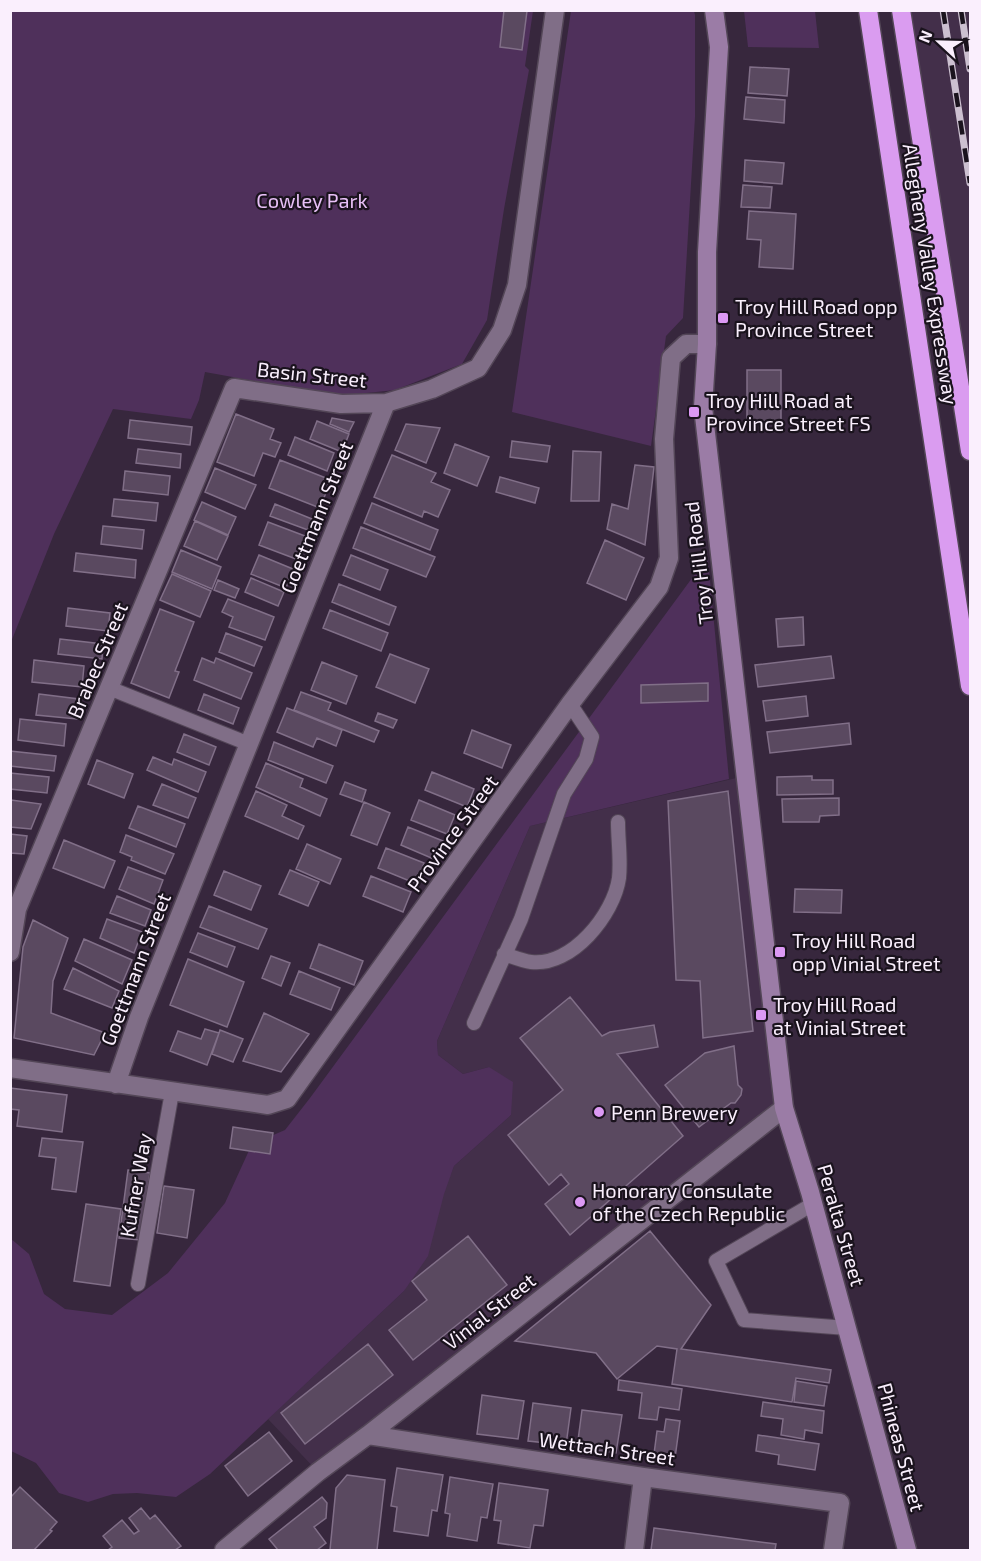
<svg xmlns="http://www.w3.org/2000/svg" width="981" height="1561" font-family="'Exo 2',sans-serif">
<rect width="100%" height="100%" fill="#37273d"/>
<!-- built -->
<path fill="#432f4a" d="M901 11H970V451Z
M745 776 784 1108 318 1472 268 1419 404 1291 454 1166 511 1115 489 1067 463 1074 438 1055 437 1041 530 826Z"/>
<!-- green -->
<path fill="#4f305b" d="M11 11H533L525 66 529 70 504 209 487 320 462 364 395 390 338 396 205 372 199 400 191 419 113 409 54 534 11 642Z
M571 11H694L695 15V117L683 318 666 336 651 446 512 412Z
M744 11H815L819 48 748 47Z
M696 557 708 560 729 779 530 826 437 1041 438 1055 463 1074 489 1067 513 1082 511 1115 454 1166 444 1194 428 1256 404 1291 210 1474 176 1497 137 1493 113 1494 88 1502 59 1493 36 1463 11 1451 10 1238 29 1254 44 1294 65 1309 112 1315 168 1273 225 1203 252 1144 285 1130 310 1098 695 574Z"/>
<!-- building -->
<path fill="#5a4960" stroke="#816f88" stroke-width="1.5" d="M504 10 527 11 522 50 500 47Z
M750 67 789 69 787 96 748 93Z
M746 97 785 100 784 123 744 119Z
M745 160 784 163 782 184 744 181Z
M743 185 772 187 770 208 741 207Z
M749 211 796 214 793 269 759 267 761 240 747 239Z
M747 370H781V421H747Z
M236 414 274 429 270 439 281 443 275 457 263 453 254 476 217 462Z
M332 418 354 422 349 432 330 424Z
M130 420 192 427 190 445 128 438Z
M317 421 349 434 342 452 310 439Z
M406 424 440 428 426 463 395 450Z
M295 437 334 453 327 471 288 455Z
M512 441 550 446 547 462 510 457Z
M455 444 489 457 477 486 444 473Z
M138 449 181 454 180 468 136 463Z
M573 451 601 452 599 501H571Z
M392 455 436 473 431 482 450 490 438 517 424 511 422 517 374 497Z
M280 460 331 480 320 508 269 488Z
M635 465 654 467 645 545 607 529 612 504 628 509Z
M215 468 256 485 245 509 205 492Z
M125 471 170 476 168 495 123 490Z
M500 477 539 488 535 503 496 492Z
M114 499 158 503 156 521 112 516Z
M202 502 236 517 228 535 194 520Z
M372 503 438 530 430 550 364 523Z
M275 504 312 519 308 530 270 516Z
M195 521 228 536 217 560 184 546Z
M268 522 305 536 296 559 259 545Z
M103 526 144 530 142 549 101 544Z
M361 527 435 557 426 577 353 548Z
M605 540 644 558 626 600 587 583Z
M181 550 221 567 212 589 172 572Z
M76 553 136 560 135 578 74 571Z
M259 555 293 569 286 588 251 574Z
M351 555 388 570 380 590 343 575Z
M172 574 211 591 200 617 160 600Z
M251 578 284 592 278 606 245 592Z
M218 580 239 589 235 598 214 590Z
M339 584 396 607 389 625 332 602Z
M228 599 274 617 265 640 229 627 233 617 222 612Z
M68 608 110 613 108 631 66 626Z
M160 609 194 622 175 671 179 672 169 698 131 683Z
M330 610 388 633 381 651 323 628Z
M803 617 804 645 778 647 776 619Z
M226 633 262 647 254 666 219 652Z
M60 639 103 644 102 659 58 654Z
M390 654 429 669 415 703 376 687Z
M831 656 834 678 758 687 755 665Z
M202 658 214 663 216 658 252 673 241 699 194 680Z
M34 660 84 666 82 687 32 682Z
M322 662 357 676 346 704 311 690Z
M708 683V701L641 703V685Z
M301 692 331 703 328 710 379 731 374 742 294 710Z
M39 694 79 699 77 719 36 715Z
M204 694 239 708 233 724 198 710Z
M806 696 808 716 766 721 763 701Z
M287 708 342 730 336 746 317 738 313 747 277 732Z
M378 713 397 720 393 728 375 721Z
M20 719 66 724 64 746 18 740Z
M849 723 851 744 770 753 767 732Z
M472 730 511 745 502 768 464 753Z
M184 734 216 747 209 765 177 752Z
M274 742 333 766 326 783 268 760Z
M10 751 56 756 54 771 10 766Z
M153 757 172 765 174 759 206 772 198 792 147 770Z
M97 760 133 774 124 798 88 784Z
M266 763 303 779 300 787 327 799 320 816 256 787Z
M432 772 474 789 467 807 425 790Z
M10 773 49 777 47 793 10 789Z
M812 776V780H833V794L777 795V777Z
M345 782 366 790 362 802 340 794Z
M162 784 196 798 188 818 153 805Z
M256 791 287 805 282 816 304 826 298 839 245 816Z
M728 791 753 1031 703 1038 700 981 676 980 668 801Z
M839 798V815L820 816 819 822H783L782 799Z
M11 800 41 804 31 829 10 827Z
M419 800 455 815 447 834 411 820Z
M364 802 390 813 377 845 351 835Z
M138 806 185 824 176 847 129 828Z
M408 827 443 841 436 860 401 845Z
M10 834 27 836 24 854 10 853Z
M126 835 174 854 165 874 131 860 132 857 120 852Z
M64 840 115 861 104 888 53 868Z
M307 844 341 859 330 884 296 869Z
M386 848 424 863 417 884 378 868Z
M128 867 163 880 154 904 119 889Z
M290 870 319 882 308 906 279 894Z
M224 871 261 886 251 910 214 895Z
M371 876 411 892 403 912 363 896Z
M795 889 842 890 841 913 794 912Z
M117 896 151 910 145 926 110 913Z
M209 906 267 929 258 949 200 927Z
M107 919 142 932 134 953 100 938Z
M33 920 68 938 53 981 51 1013 105 1033 94 1055 14 1038 23 947Z
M198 933 235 947 227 967 190 952Z
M84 939 132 960 122 984 75 961Z
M319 944 363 961 354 985 310 968Z
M271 956 290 963 281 986 262 978Z
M188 959 244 982 227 1027 170 1005Z
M73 968 119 991 112 1008 64 989Z
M299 971 340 988 331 1010 290 994Z
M570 997 602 1036 610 1032 654 1025 658 1047 617 1054 683 1136 570 1235 545 1204 569 1184 561 1174 549 1185 508 1135 563 1090 520 1038Z
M264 1013 309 1034 281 1072 243 1061Z
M205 1029 219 1033 207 1065 170 1051 178 1031 201 1039Z
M220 1030 243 1039 233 1062 212 1054Z
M734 1046 738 1085 742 1089 741 1095 735 1103H731L699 1127 665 1085 705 1053Z
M10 1088 67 1095 62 1132 17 1126 19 1110 10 1109Z
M233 1127 273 1133 270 1154 230 1148Z
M42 1138 83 1142 76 1192 52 1189 56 1158 39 1156Z
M128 1170 150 1173 140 1240 119 1238Z
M164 1186 194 1190 187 1238 157 1233Z
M86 1204 121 1209 110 1286 74 1281Z
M650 1231 711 1305 681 1349 831 1370 829 1383 796 1378 792 1402 672 1384 677 1349 657 1346 617 1379 596 1353 515 1341Z
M468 1236 507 1285 413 1360 389 1330 427 1300 412 1281Z
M368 1344 393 1375 305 1444 281 1413Z
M619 1380 682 1389 679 1410 659 1407 657 1420 639 1418 642 1393 618 1390Z
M796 1381 827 1386 824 1406 794 1402Z
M482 1395 524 1401 518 1439 477 1434Z
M763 1402 824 1411 822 1433 805 1430 804 1439 781 1435 783 1419 761 1416Z
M533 1403 571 1408 566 1445 528 1441Z
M582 1410 622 1415 616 1453 577 1448Z
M666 1419 680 1421 675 1458 654 1454 657 1431 664 1432Z
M269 1432 292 1461 248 1496 225 1466Z
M758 1435 819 1444 815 1470 778 1464 779 1455 756 1451Z
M397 1468 443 1475 437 1511 432 1510 428 1536 394 1531 397 1507 391 1506Z
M347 1475 385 1480 377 1550H330L336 1488Z
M450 1477 493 1484 487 1518 481 1517 477 1541 447 1536 450 1514 445 1513Z
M499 1483 548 1490 543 1526 534 1525 530 1548 498 1543 501 1521 494 1520Z
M20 1487 57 1522 50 1530 52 1531 34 1550H10V1498Z
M322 1497 327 1503 326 1518 314 1527 326 1543 317 1550H278L269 1539Z
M141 1508 150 1519 155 1515 181 1546 175 1550H108L112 1547 103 1536 122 1520 134 1534 139 1531 129 1518Z
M654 1528 776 1544 775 1550H651Z"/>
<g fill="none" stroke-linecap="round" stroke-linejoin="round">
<defs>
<path id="lane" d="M109 688 249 744
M504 954C513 957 523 961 531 962 572 967 614 914 619 878 621 860 618 840 618 822
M474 1023 521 919 564 794 586 759 592 737 570 704
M813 1204 716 1261 744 1320 847 1328
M138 1284 172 1092"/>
<path id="street" d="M10 952 17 909 234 388 341 404 386 403 432 389 478 368 502 330 517 285 555 10
M10 1068 268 1105 287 1099 570 704 659 587 669 558 664 439 671 358 686 344H707
M116 1084 139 1017 386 403
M368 1435 643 1477 840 1503 833 1550
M224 1550 318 1472 368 1435 784 1108
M634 1550 643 1477"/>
<path id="secondary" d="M714 10 719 47 707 252V344L703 407 784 1108 810 1192 907 1550"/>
<path id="highway" d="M868 10 970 686
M901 10 970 451"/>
</defs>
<!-- lane casing -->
<use href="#lane" stroke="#534657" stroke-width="16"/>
<!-- street casing -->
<use href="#street" stroke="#534657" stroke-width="21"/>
<!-- secondary casing -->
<use href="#secondary" stroke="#534657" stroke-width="21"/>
<!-- highway casing -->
<use href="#highway" stroke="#534657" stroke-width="21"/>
<!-- lane -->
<use href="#lane" stroke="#806e87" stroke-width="14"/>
<!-- street -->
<use href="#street" stroke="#806e87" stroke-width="18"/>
<!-- secondary -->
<use href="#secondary" stroke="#9b7ca6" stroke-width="18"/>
<!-- highway -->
<use href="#highway" stroke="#da9cf0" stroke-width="18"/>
<defs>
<path id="rail" d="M943 10 970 183
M961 10 970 69"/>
</defs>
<!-- rail casing -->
<use href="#rail" stroke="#ccc0d0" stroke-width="7"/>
<!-- rail -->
<use href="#rail" stroke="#1a131d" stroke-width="4.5" stroke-dasharray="14" stroke-linecap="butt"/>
</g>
<!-- markers -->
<g fill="#dc99f4" stroke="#1a131d" stroke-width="2">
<rect x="717" y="312" width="12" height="12" rx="3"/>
<rect x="688" y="406" width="12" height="12" rx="3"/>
<rect x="774" y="946" width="12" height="12" rx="3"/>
<rect x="755" y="1009" width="12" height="12" rx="3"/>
<circle cx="599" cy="1112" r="6"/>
<circle cx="580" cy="1202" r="6"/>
</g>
<g text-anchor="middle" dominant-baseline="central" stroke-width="4.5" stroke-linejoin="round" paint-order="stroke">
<!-- park labels -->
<g font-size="20" fill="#e8c0f7" stroke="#1a131d">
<text x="312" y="200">Cowley Park</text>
</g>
<!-- street labels -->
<g font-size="20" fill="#faeffd" stroke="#1a131d">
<text transform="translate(931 274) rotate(81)">Allegheny Valley Expressway</text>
<text transform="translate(312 374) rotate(6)">Basin Street</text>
<text transform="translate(316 517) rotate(-68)">Goettmann Street</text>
<text transform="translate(698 563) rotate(-97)">Troy Hill Road</text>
<text transform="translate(97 660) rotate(-67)">Brabec Street</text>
<text transform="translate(452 833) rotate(-54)">Province Street</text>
<text transform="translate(135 969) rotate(-69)">Goettmann Street</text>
<text transform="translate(135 1185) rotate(-80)">Kufner Way</text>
<text transform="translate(842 1225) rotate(74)">Peralta Street</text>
<text transform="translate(489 1311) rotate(-38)">Vinial Street</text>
<text transform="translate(902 1447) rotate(75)">Phineas Street</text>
<text transform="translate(607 1448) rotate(8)">Wettach Street</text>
</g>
<!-- poi labels -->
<g font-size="20" fill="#faeffd" stroke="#1a131d" text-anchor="start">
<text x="735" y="306">Troy Hill Road opp<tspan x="735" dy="23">Province Street</tspan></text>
<text x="706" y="400">Troy Hill Road at<tspan x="706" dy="23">Province Street FS</tspan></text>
<text x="792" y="940">Troy Hill Road<tspan x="792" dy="23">opp Vinial Street</tspan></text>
<text x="773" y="1004">Troy Hill Road<tspan x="773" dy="23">at Vinial Street</tspan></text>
<text x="611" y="1112">Penn Brewery</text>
<text x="592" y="1190">Honorary Consulate<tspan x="592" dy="23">of the Czech Republic</tspan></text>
</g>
</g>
<!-- border -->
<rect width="981" height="1561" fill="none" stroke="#faeffd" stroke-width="24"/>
<!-- north arrow -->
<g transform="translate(939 42) rotate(292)" stroke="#1a131d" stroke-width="4.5" paint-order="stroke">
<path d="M0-4.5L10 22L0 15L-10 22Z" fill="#faeffd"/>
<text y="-9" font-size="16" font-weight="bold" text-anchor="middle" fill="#faeffd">N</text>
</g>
</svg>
